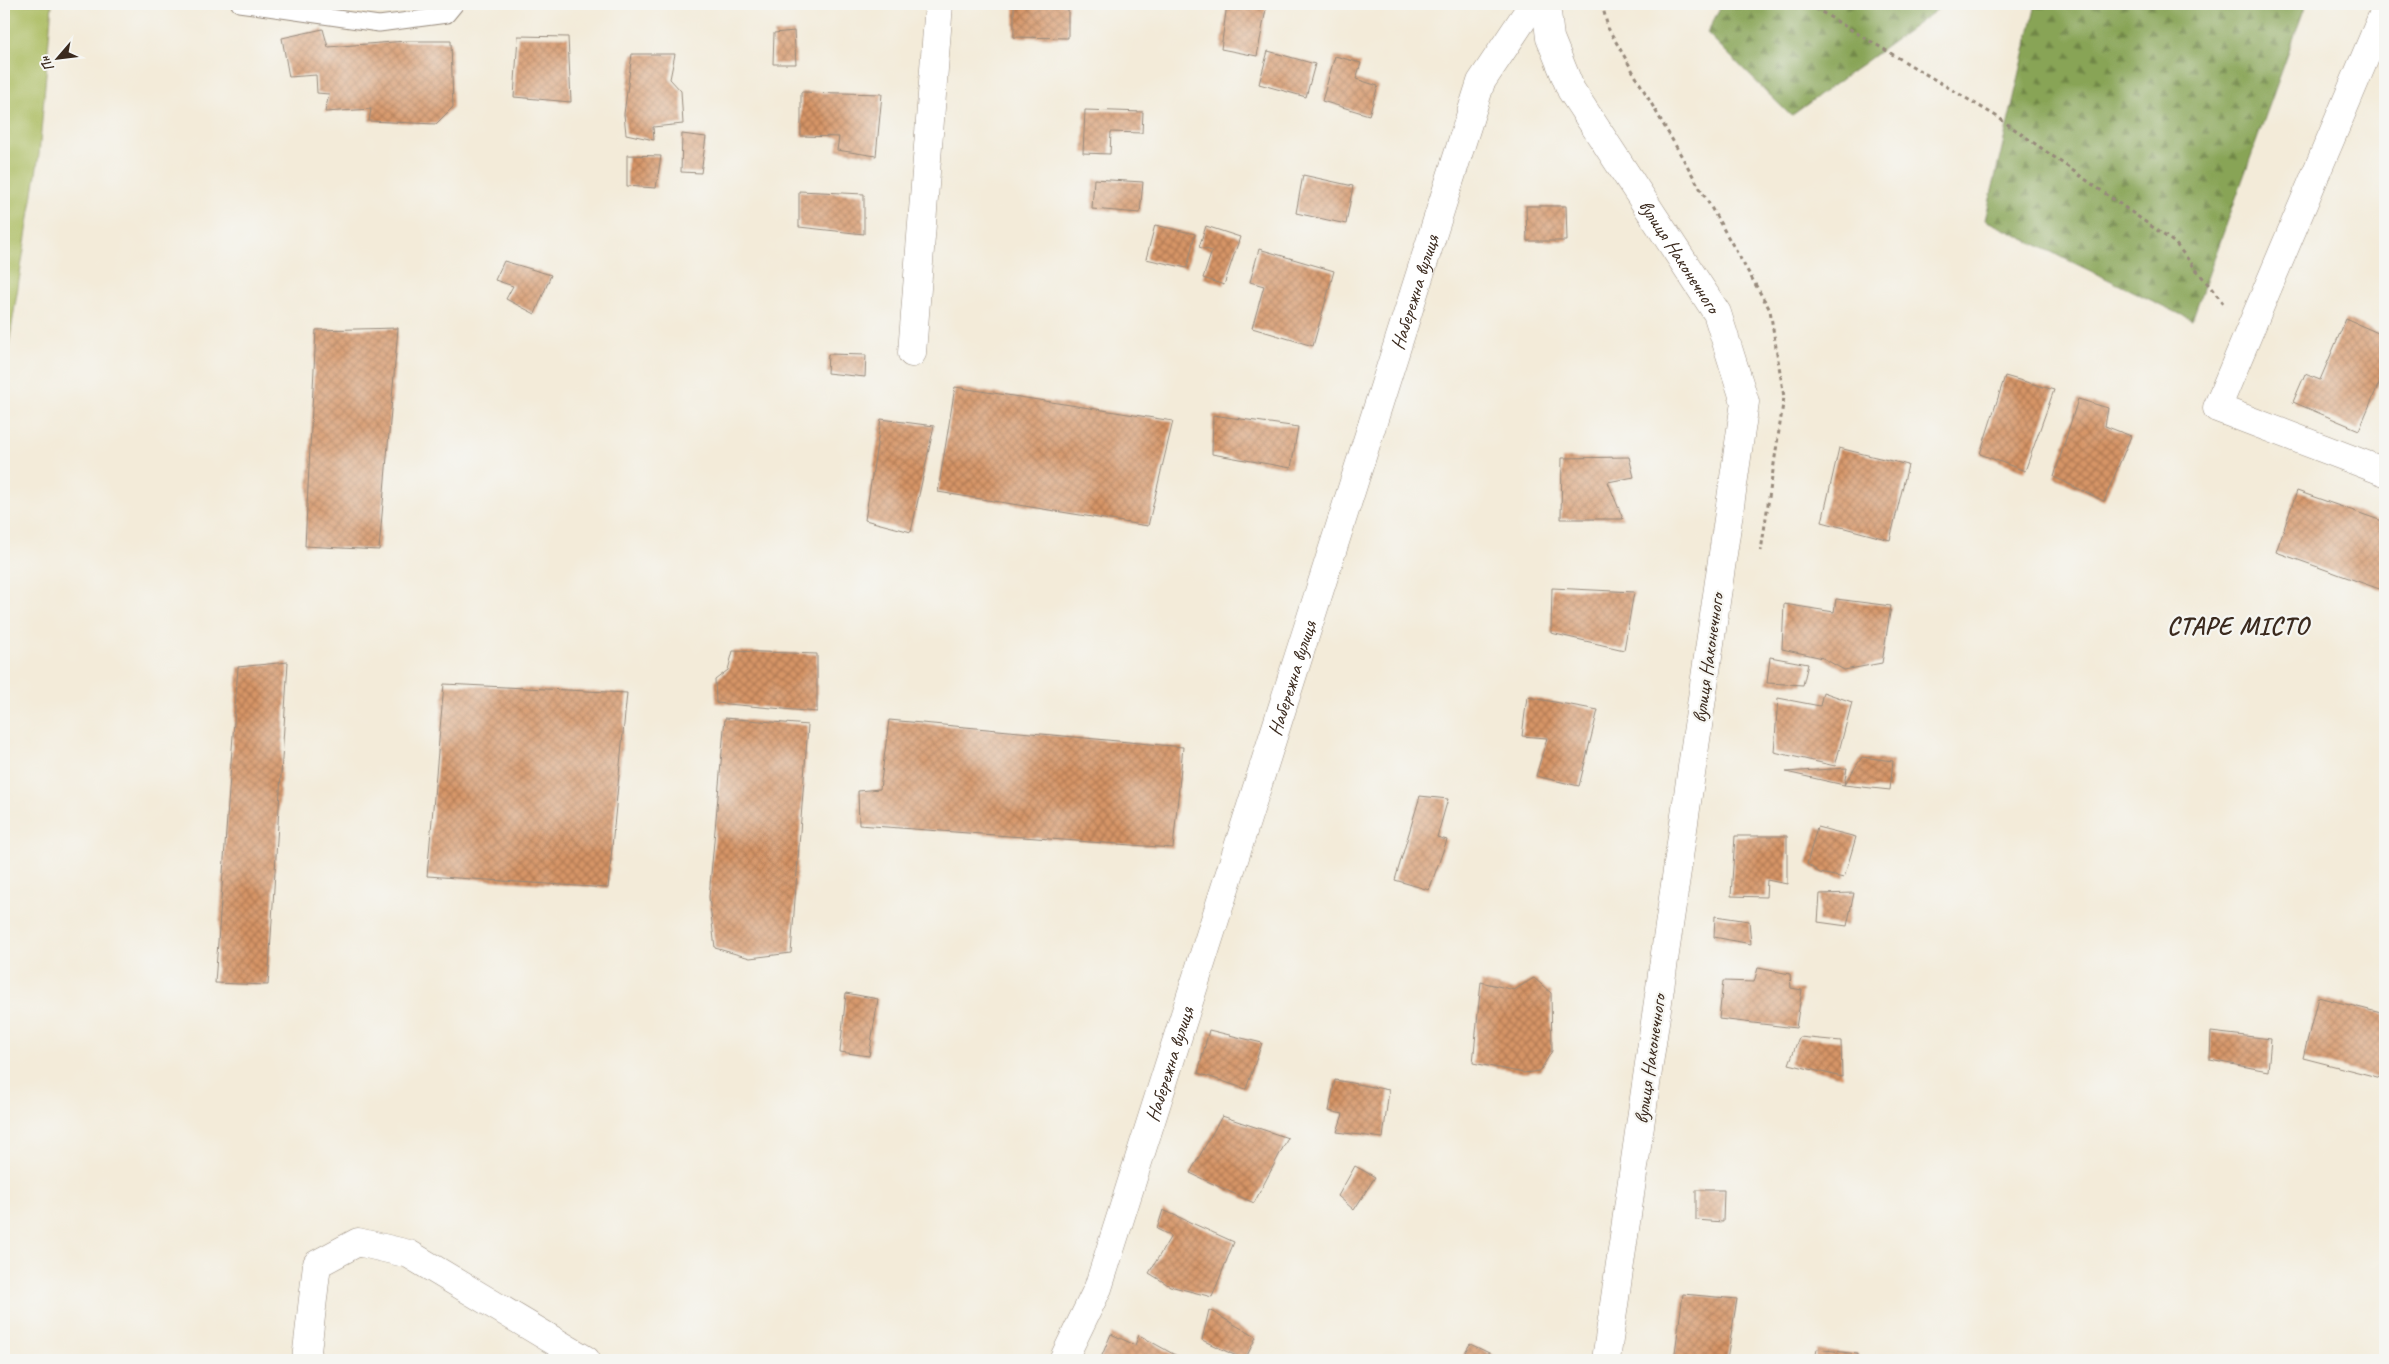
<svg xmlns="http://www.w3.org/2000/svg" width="2389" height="1364" font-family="Caveat,sans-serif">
<defs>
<pattern id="forest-firs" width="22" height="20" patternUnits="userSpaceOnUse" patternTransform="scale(1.25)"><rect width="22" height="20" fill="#88a456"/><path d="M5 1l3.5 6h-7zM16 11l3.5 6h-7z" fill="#708647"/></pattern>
<pattern id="building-cross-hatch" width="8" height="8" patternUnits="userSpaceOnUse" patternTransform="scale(1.25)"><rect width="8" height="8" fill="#d69466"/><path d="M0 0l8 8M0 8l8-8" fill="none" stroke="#af7953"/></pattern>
</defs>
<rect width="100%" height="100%" fill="#f6f6f2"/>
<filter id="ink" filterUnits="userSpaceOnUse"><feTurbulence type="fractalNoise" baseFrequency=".02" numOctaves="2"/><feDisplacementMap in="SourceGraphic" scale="10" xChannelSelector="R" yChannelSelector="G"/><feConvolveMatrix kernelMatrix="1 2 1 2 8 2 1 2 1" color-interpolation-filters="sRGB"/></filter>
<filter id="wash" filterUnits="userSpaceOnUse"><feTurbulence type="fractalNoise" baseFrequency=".0096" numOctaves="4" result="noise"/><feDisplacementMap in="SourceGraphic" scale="20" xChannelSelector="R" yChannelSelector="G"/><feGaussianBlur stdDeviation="1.12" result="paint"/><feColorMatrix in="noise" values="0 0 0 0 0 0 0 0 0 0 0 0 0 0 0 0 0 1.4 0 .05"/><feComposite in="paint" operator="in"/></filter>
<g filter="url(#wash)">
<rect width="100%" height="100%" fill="#f3ebd9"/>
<!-- grass -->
<path fill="#abbc60" stroke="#73733f" d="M4 4H52L39 155 4 375Z"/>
<!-- forest -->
<path fill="url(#forest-firs)" stroke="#62673a" d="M1722 4H1945L1791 116 1707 33Z
M2036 4H2306L2192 320 1985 220Z"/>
<g id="blocks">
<!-- building -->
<path fill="url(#building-cross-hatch)" d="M1014 4H1068V38L1014 37Z
M1227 4H1267L1257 56 1221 49Z
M323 29 328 47 406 41H451L453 107 436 124 369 121 371 109 325 112 329 94 317 93 316 75 289 77 282 38Z
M794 31 796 64H773L774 33Z
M518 36 568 37 571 102 514 97Z
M1268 51 1315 64 1306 97 1259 84Z
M632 54H675L670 79 681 91 683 124 653 127 654 140 626 134 624 114Z
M1335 56 1361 63 1356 79 1378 86 1369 115 1322 101Z
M801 92 882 94 876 156 837 150 839 137 801 136Z
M1085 110 1143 112 1142 133 1111 132 1110 154 1083 153Z
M682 134 706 137 701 173 681 172Z
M627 155 661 156 656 188 627 186Z
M1303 175 1353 186 1346 224 1296 213Z
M1094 179 1143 182 1140 213 1092 209Z
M799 191 864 194V234L799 227Z
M1526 206H1566L1567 241H1527Z
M1155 225 1195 234 1187 268 1146 259Z
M1206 226 1240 237 1224 285 1203 278 1212 251 1199 247Z
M1259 249 1334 271 1313 346 1252 328 1264 286 1250 282Z
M504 261 551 275 535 314 506 299 513 286 495 280Z
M2346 319 2385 336V369L2359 430 2293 402 2305 374 2320 380Z
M398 328 379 550 305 546 316 330Z
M828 354 866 355 865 377 827 373Z
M2005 376 2054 390 2025 471 1980 454Z
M955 387 1173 421 1148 526 938 492Z
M2078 399 2108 408 2105 426 2131 436 2104 501 2054 477Z
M1213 415 1298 427 1291 468 1212 454Z
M881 419 934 426 911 532 865 520Z
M1839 448 1908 465 1890 540 1822 522Z
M1629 457 1634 477 1608 482 1623 519H1561L1562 458Z
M2297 491 2385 522V591L2276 552Z
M1552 588 1634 592 1624 650 1551 633Z
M1836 599 1891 606 1882 663 1844 670 1823 658 1782 649 1784 604 1834 612Z
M733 651 817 654V712L716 703 715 680 728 670Z
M1770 657 1808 664 1803 685 1767 683Z
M288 662 268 985 215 983 238 667Z
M444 684 627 693 608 888 427 876Z
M1823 692 1852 702 1835 766 1774 752 1778 698 1820 706Z
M1527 697 1598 710 1579 786 1536 776 1547 738 1522 736Z
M725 718 808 725 791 953 750 958 715 948 709 897Z
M889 720 1183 747 1173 848 859 825 858 791 880 789Z
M1862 757 1893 761 1890 790 1844 785 1786 772 1847 768 1844 785Z
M1420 796 1448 799 1437 837 1447 840 1429 890 1395 880Z
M1817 827 1856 837 1844 878 1820 873 1807 864Z
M1735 836H1787V884L1767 880 1766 897 1731 896Z
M1854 893 1847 926 1818 922 1820 894Z
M1715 916 1749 921 1751 944 1714 937Z
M1758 968 1790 974 1791 988 1802 990 1796 1028 1719 1019 1723 981 1754 982Z
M1534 978 1551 993 1552 1051 1540 1071 1524 1073 1473 1063 1481 982 1514 990Z
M846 993 878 999 869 1056 840 1052Z
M2318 997 2385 1014V1079L2303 1058Z
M1209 1030 1262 1043 1246 1089 1198 1073Z
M2211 1032 2271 1039 2268 1071 2210 1060Z
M1799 1037 1841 1041 1842 1077 1789 1064Z
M1335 1080 1389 1090 1383 1138 1337 1132 1343 1114 1329 1111Z
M1222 1116 1288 1138 1254 1203 1190 1173Z
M1355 1166 1375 1177 1354 1210 1338 1196Z
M1696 1190H1724L1723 1222 1696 1220Z
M1163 1210 1234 1242 1212 1297 1170 1286 1149 1273 1171 1236 1157 1229Z
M1683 1294 1737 1299 1727 1360H1674Z
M1209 1310 1256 1337 1245 1360 1202 1340Z
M1111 1334 1135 1345 1139 1335 1184 1360H1100Z
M1470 1344 1502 1359 1460 1360Z
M1817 1349 1858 1354 1857 1360H1815Z"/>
</g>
</g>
<g filter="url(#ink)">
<use href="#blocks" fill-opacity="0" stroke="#978a7c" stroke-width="1"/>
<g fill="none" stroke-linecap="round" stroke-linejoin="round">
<defs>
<path id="lane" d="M239 4 379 24 447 15 456 4"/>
<g id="street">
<path d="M2385 10 2217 408 2385 472"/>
<path d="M912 353 939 4"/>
<path d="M306 1360 317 1264 358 1242 409 1254 586 1360"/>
<path id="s1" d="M1063 1360 1098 1288 1481 82 1533 4"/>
</g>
<g id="secondary">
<path id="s2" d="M1546 4 1550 38 1571 90 1717 313 1745 402 1606 1360"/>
</g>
</defs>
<!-- lane casing -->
<use href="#lane" stroke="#978a7c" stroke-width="17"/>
<!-- street casing -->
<use href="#street" stroke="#978a7c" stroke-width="29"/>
<!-- secondary casing -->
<use href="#secondary" stroke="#978a7c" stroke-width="29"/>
<!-- path -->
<path stroke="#978a7c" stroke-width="3" stroke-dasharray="4 4" stroke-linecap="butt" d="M1602 4 1608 28 1770 310 1784 397 1761 551
M1808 4 1996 116 2175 243 2223 303"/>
<!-- lane -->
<use href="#lane" stroke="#fff" stroke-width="15"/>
<!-- street -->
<use href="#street" stroke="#fff" stroke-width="28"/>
<!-- secondary -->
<use href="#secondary" stroke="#fff" stroke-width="28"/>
</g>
</g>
<g text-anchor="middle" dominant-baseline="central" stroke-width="4.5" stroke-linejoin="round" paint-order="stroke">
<!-- street labels -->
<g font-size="20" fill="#3b2a1e" stroke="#f6f6f2">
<text stroke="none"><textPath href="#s2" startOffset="289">вулиця Наконечного</textPath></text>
<text stroke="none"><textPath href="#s1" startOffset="1125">Набережна вулиця</textPath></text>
<text transform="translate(1708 658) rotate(-82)">вулиця Наконечного</text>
<text stroke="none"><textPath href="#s1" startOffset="720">Набережна вулиця</textPath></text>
<text transform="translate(1650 1059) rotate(-82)">вулиця Наконечного</text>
<text stroke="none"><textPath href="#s1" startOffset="315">Набережна вулиця</textPath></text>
</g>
<!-- district labels -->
<g font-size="25" font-weight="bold" letter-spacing="1" fill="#3b2a1e" stroke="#f6f6f2">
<text x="2238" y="626">СТАРЕ МІСТО</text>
</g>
</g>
<!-- margin -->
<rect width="2389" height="1364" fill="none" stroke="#f6f6f2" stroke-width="20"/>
<!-- north arrow -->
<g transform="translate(58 58) rotate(242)" stroke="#f6f6f2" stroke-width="4" paint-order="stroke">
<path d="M0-4L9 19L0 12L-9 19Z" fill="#3b2a1e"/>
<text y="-8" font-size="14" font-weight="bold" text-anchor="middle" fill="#3b2a1e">Пн</text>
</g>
</svg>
